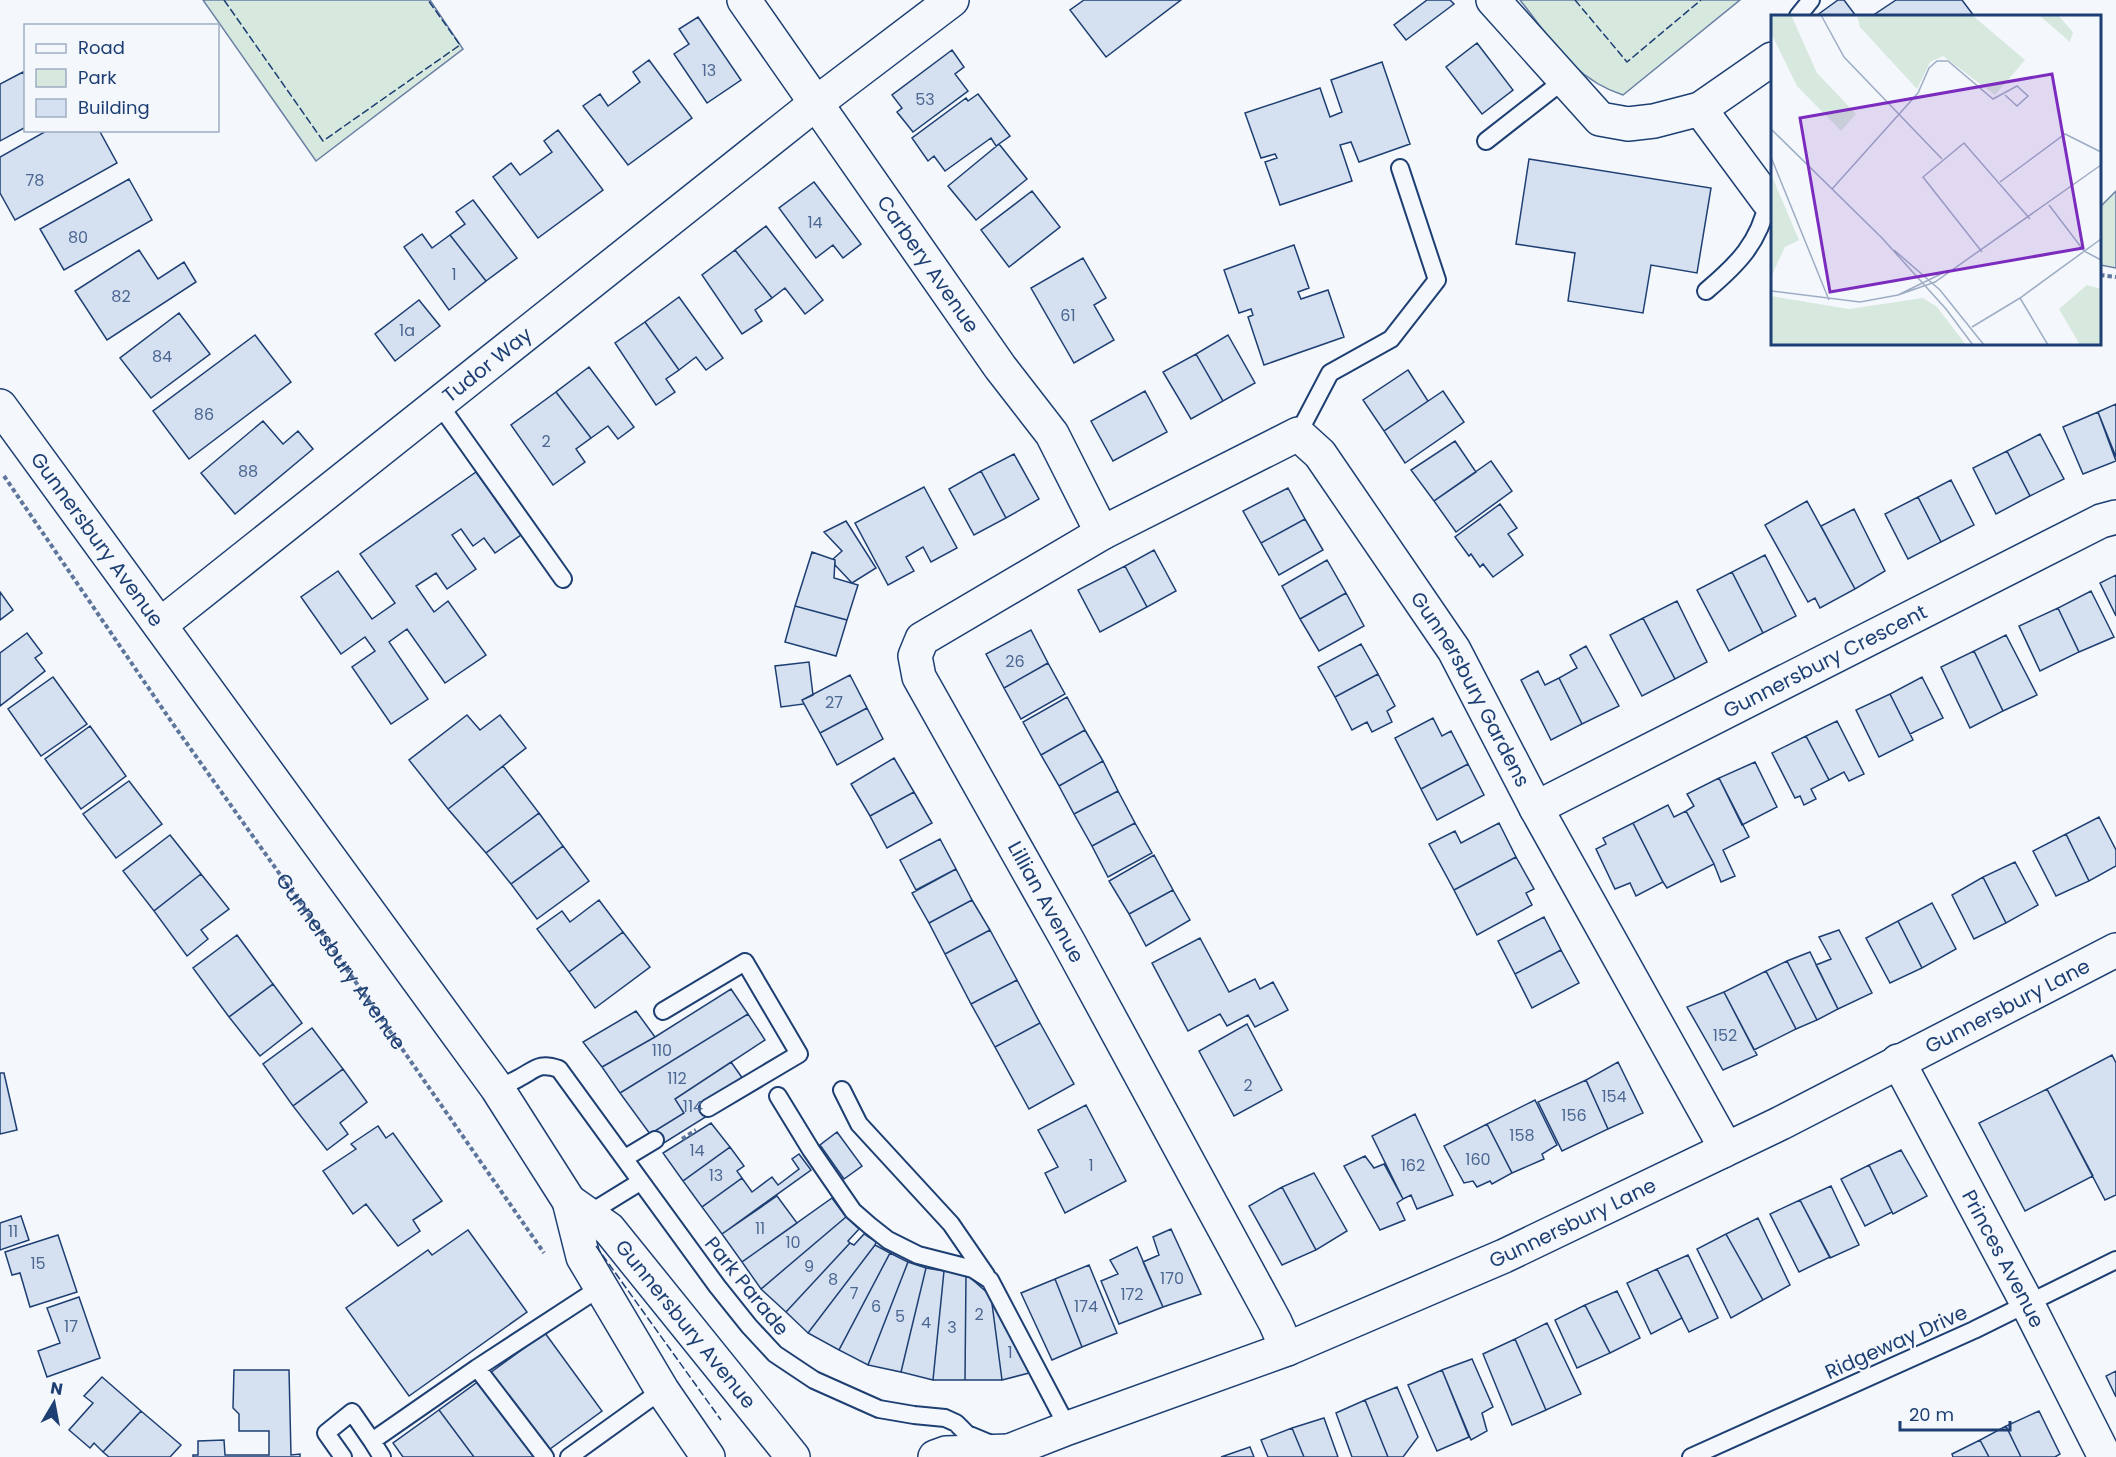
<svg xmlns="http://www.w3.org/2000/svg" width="2116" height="1457" font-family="Poppins,sans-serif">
<rect width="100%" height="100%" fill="#f4f7fb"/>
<!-- green -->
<path fill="#d7e8df" stroke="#687fa3" stroke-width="1.5" d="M203 0H430L463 49 316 161Z
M1520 0H1740L1623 95C1573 79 1552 40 1520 0Z
M2116 191V268L2100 265V207Z"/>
<!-- building -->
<path fill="#d5e0f0" stroke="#1d3f73" stroke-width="1.5" d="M1084 0H1181L1106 57 1070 10Z
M1427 0H1450L1454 4 1406 40 1394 25Z
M1838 0H1844L1856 16H1816Z
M1896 0H1962L1974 16H1872Z
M698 17 741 80 707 103 674 54 689 44 679 29Z
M1477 43 1513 90 1482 114 1446 67Z
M952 50 964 67 955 74 968 91 913 132 897 112 902 108 892 95Z
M649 60 692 118 628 165 583 106 600 94 608 106 640 82 633 72Z
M1382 62 1410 144 1359 162 1351 142 1340 145 1352 181 1280 205 1265 162 1277 158 1275 154 1261 158 1245 113 1320 88 1330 117 1342 112 1331 80Z
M23 72 26 76V127L0 141V84Z
M978 94 1010 136 996 146 991 138 945 171 934 156 928 161 912 138 966 98 968 101Z
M48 130H99L117 163 15 220 0 193V157Z
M558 130 603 190 538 238 493 177 511 163 520 175 552 152 544 141Z
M999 144 1027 179 976 220 948 186Z
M1529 159 1711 188 1697 273 1651 265 1643 313 1568 301 1575 253 1516 244Z
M129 179 152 220 64 270 40 229Z
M814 182 861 244 843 258 833 245 816 258 779 208Z
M1032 191 1060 227 1009 267 981 230Z
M473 200 517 258 486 281 450 235 465 224 456 212Z
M766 226 823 300 805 314 785 288 772 298 735 250Z
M422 234 432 248 450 235 486 281 449 310 404 247Z
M1294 245 1309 288 1298 292 1301 299 1328 290 1344 337 1264 365 1248 317 1253 315 1251 309 1239 313 1224 270Z
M139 250 158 279 184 262 196 282 107 340 75 291Z
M735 250 772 298 755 310 762 321 742 334 702 275Z
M1083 258 1106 298 1094 305 1114 340 1074 363 1031 288Z
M679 297 723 358 706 370 696 357 679 370 645 322Z
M419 300 440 326 395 361 375 334Z
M179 313 210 354 151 398 120 358Z
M645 322 679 370 666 379 675 392 656 405 615 343Z
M255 335 291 382 189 459 153 411Z
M1228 335 1255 383 1223 401 1196 354Z
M1196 354 1223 401 1191 419 1163 372Z
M589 367 634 427 618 439 608 426 591 438 556 392Z
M1408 370 1428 401 1384 431 1363 400Z
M1145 391 1167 432 1113 461 1091 421Z
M1443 391 1464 422 1405 463 1384 431Z
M556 392 591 438 576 449 585 462 553 485 511 425Z
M2116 404V457L2098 412Z
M2098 412 2116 461 2083 474 2063 427Z
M263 421 283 444 298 431 313 449 235 514 201 473Z
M2040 434 2064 479 2030 496 2007 451Z
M1455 441 1476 472 1434 501 1411 470Z
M2007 451 2030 496 1996 514 1973 468Z
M1014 454 1039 499 1006 518 981 471Z
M1491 461 1512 491 1456 532 1434 501Z
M981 471 1006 518 974 535 949 489Z
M476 472 521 535 495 553 484 538 473 546 461 529 452 535 476 569 447 589 436 573 416 586 434 612 448 601 486 655 445 683 407 629 389 642 428 699 391 724 352 667 375 651 365 637 341 654 301 597 338 571 372 619 395 603 360 554Z
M1951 480 1974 525 1941 542 1918 497Z
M924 487 957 548 931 562 923 547 906 557 914 571 888 585 855 523Z
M1288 488 1305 519 1261 543 1243 511Z
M1918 497 1941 542 1908 559 1885 514Z
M1807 501 1855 589 1820 608 1815 598 1808 602 1765 525Z
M1500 504 1517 528 1508 534 1523 555 1493 577 1483 564 1480 567 1471 554 1469 556 1455 537Z
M1854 509 1885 571 1855 589 1821 526Z
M1305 519 1323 550 1279 575 1261 543Z
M846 521 876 568 852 583 835 565V560L833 559 842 551 824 532Z
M1154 550 1176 591 1147 607 1125 566Z
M812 552 835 560 834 578 858 585 847 620 795 606Z
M1765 555 1796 616 1763 633 1732 572Z
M1327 560 1346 593 1300 619 1282 586Z
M1125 566 1147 607 1100 632 1078 590Z
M1732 572 1763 633 1729 651 1697 590Z
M2116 575V616L2100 583Z
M2091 591 2114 637 2079 652 2058 608Z
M0 592 13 610 0 620Z
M1346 593 1364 626 1319 651 1300 619Z
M1677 601 1707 662 1675 679 1643 618Z
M795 606 847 620 836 656 785 642Z
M2058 608 2079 652 2040 671 2019 626Z
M1643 618 1675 679 1642 696 1610 635Z
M1031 630 1048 663 1004 688 986 654Z
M27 633 42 653 35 658 45 671 0 706V653Z
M2006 635 2037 695 2003 711 1974 651Z
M1361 644 1378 674 1335 697 1318 667Z
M1586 646 1619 706 1582 724 1559 678 1577 668 1570 655Z
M1974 651 2003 711 1970 728 1941 667Z
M809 662 813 695 802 700 804 704 781 707 775 666Z
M1048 663 1065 694 1021 719 1004 688Z
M1538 671 1545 685 1559 678 1582 724 1551 740 1521 680Z
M1378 674 1395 706 1387 711 1392 722 1372 732 1367 722 1352 730 1335 697Z
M850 675 867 708 820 733 802 700Z
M53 677 87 724 41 756 8 709Z
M1922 677 1943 718 1910 734 1890 694Z
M1890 694 1913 740 1879 757 1856 710Z
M1067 697 1085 730 1041 755 1023 722Z
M867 708 883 739 837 765 820 733Z
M467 715 480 730 500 715 526 748 448 809 409 760Z
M1433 718 1442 736 1451 731 1468 764 1421 789 1395 738Z
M1837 721 1864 774 1849 781 1844 772 1829 780 1806 736Z
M90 726 126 776 81 809 45 759Z
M1085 730 1103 761 1059 786 1041 755Z
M1806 736 1829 780 1811 789 1816 799 1804 805 1800 796 1795 798 1772 753Z
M894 758 914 792 870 816 851 784Z
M1103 761 1118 791 1074 814 1059 786Z
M1755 762 1777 807 1742 825 1719 778Z
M1468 764 1484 795 1437 820 1421 789Z
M503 766 539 813 486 853 448 809Z
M1719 778 1749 837 1723 850 1735 876 1721 882 1714 864 1686 811 1694 806 1687 794Z
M129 781 162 824 116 858 83 814Z
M1118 791 1135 823 1092 846 1074 814Z
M914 792 932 823 887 848 870 816Z
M1668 805 1674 817 1686 811 1714 864 1667 888 1663 882 1633 823Z
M539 813 563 846 511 884 486 853Z
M2099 817 2116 850V866L2089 881 2066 834Z
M1135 823 1152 853 1108 877 1092 846Z
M1499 823 1516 857 1454 890 1429 844 1455 831 1461 843Z
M1633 823 1663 882 1636 896 1630 883 1615 889 1596 849 1606 844 1603 838Z
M2066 834 2089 881 2056 896 2033 851Z
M170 835 201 874 154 911 123 871Z
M940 839 956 869 916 890 900 860Z
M563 846 589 881 537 919 511 884Z
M1154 855 1173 890 1129 914 1109 881Z
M1516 857 1534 889 1526 893 1532 905 1477 935 1454 890Z
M2015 862 2038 905 2006 923 1983 877Z
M956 869 972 900 929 923 912 893Z
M201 874 229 909 201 930 208 939 187 956 154 911Z
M1983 877 2006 923 1974 939 1952 895Z
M1173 890 1190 920 1146 946 1129 914Z
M599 900 623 932 569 972 537 929 562 911 570 922Z
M972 900 990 930 945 954 929 923Z
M1932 903 1956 949 1922 968 1898 921Z
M1544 917 1561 950 1515 974 1498 941Z
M1898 921 1922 968 1890 983 1866 938Z
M990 930 1017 980 971 1004 945 954Z
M1839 930 1872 993 1838 1009 1816 965 1831 959 1819 937Z
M623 932 650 967 595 1008 569 972Z
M237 935 273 984 229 1017 193 968Z
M1200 938 1229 992 1255 979 1260 989 1273 982 1288 1010 1255 1027 1248 1015 1227 1026 1220 1014 1188 1031 1152 963Z
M1561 950 1579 983 1532 1008 1515 974Z
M1810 952 1838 1009 1817 1020 1787 961Z
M1787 961 1817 1020 1796 1029 1766 971Z
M1766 971 1796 1029 1754 1050 1724 992Z
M1017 980 1040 1023 995 1047 971 1004Z
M273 984 302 1023 260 1056 229 1017Z
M731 989 748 1014 620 1093 602 1067 655 1037Z
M1724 992 1757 1055 1723 1070 1687 1007Z
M636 1011 655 1037 602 1067 583 1042Z
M748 1014 765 1040 675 1099 684 1113 650 1134 620 1093Z
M1040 1023 1074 1084 1029 1109 995 1047Z
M1247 1024 1282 1090 1234 1116 1199 1051Z
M312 1028 343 1069 293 1106 263 1064Z
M2112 1055 2116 1063V1195L2105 1200 2047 1089Z
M731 1062 743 1079 712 1113 659 1146 650 1134 684 1113 675 1099Z
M1618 1062 1643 1113 1608 1129 1586 1080Z
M343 1069 367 1102 340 1123 348 1134 327 1150 293 1106Z
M0 1073H4L17 1130 0 1134Z
M1586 1080 1608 1129 1562 1151 1538 1102Z
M2047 1089 2093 1176 2025 1211 1979 1123Z
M1535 1100 1557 1145 1542 1154 1544 1159 1512 1173 1487 1124Z
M1086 1105 1126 1181 1065 1213 1045 1173 1058 1167 1038 1130Z
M1415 1114 1453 1195 1417 1209 1411 1195 1403 1199 1372 1136Z
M711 1123 730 1147 683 1181 663 1153Z
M1487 1124 1512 1173 1492 1184 1490 1181 1477 1187 1473 1181 1464 1183 1444 1146Z
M378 1126 386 1138 393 1133 442 1201 413 1220 420 1231 398 1246 366 1204 353 1214 323 1171 356 1149 351 1144Z
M837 1132 862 1166 844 1179 820 1145Z
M730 1147 744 1166 737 1171 742 1178 702 1207 683 1181Z
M1901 1150 1927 1196 1893 1214 1869 1165Z
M799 1154 811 1170 722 1234 702 1207 742 1178 752 1192 772 1177 778 1185 799 1169 792 1159Z
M1365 1156 1374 1168 1384 1164 1403 1199 1397 1203 1405 1220 1380 1230 1344 1166Z
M1869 1165 1892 1212 1865 1226 1841 1179Z
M1314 1173 1347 1231 1316 1250 1282 1187Z
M1831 1186 1859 1245 1830 1258 1800 1200Z
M1282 1187 1316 1250 1282 1265 1249 1206Z
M777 1196 797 1223 742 1262 722 1234Z
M832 1198 846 1217 761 1289 742 1262Z
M1800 1200 1830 1257 1799 1272 1770 1214Z
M21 1216 29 1240 0 1250V1223Z
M846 1217 859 1229 848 1241 850 1243 786 1312 761 1289Z
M1758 1218 1790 1285 1763 1300 1726 1234Z
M1171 1229 1201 1294 1163 1307 1143 1262 1159 1255 1153 1237Z
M468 1230 527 1312 409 1396 346 1308 428 1250 432 1255Z
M864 1234 876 1242 875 1245 808 1333 786 1312 850 1243 854 1245Z
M1726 1234 1763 1300 1731 1318 1697 1249Z
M58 1235 77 1292 30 1307 20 1273 12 1275 5 1252Z
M875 1245 890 1253 839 1350 808 1333Z
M1137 1247 1163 1307 1119 1324 1101 1281 1118 1274 1110 1260Z
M890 1253 908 1262 868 1365 839 1350Z
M1688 1255 1718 1318 1689 1332 1657 1269Z
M908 1262 926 1268 901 1372 868 1365Z
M1089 1265 1117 1333 1082 1347 1055 1279Z
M926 1268 944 1271 933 1380 901 1372Z
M1657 1269 1682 1318 1651 1334 1627 1283Z
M944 1271 966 1274 965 1380H933Z
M966 1274 991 1296 1002 1380H965Z
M1055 1279 1082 1347 1052 1360 1021 1293Z
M1617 1291 1640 1338 1610 1353 1585 1305Z
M991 1296 1033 1372 1002 1380Z
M79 1297 100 1358 47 1377 38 1351 60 1343 47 1308Z
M1585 1305 1610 1353 1577 1368 1555 1320Z
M1547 1323 1581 1394 1546 1410 1515 1339Z
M545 1333 602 1411 539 1457H474L439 1410Z
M1515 1339 1546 1410 1512 1425 1483 1354Z
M1472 1359 1493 1407 1482 1413 1487 1431 1471 1440 1442 1370Z
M234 1370H289L291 1455 300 1454V1457H193V1455H198V1441L224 1440 225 1455H269V1431H239V1414L233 1408Z
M1442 1370 1469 1437 1437 1451 1408 1385Z
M2116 1371V1397L2106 1376Z
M102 1377 141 1411 103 1452 94 1443 90 1448 69 1430 93 1403 84 1396Z
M1397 1387 1418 1437 1403 1457H1388L1365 1400Z
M1365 1400 1388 1457H1352L1336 1413Z
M439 1410 474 1457H403L393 1443Z
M141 1411 181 1445 170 1457H109L103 1452Z
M2039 1411 2060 1454 2055 1457H2021L2006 1426Z
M1324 1418 1338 1457H1304L1292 1428Z
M2006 1426 2021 1457H1989L1980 1440Z
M1292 1428 1304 1457H1268L1261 1440Z
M1980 1440 1989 1457H1953L1952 1454Z
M1250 1447 1254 1457H1221Z"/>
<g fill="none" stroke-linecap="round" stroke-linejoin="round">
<defs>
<path id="service" d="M1798 16 1811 0
M1486 141 1564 80
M1706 291C1738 264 1759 243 1768 201
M439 404 563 579
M1298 434 1330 373 1391 339 1437 280 1400 168
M663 1011 745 962 799 1054 708 1108
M497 1088C504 1085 512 1082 519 1078 536 1069 539 1062 559 1069L717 1286 749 1326 775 1354 814 1380 879 1409 914 1415 945 1418 956 1423 967 1434 991 1444
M842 1090 859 1124 951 1224 986 1275
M778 1096 811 1150 853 1211 869 1225 888 1240 918 1255 973 1269 990 1280 1068 1428
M625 1158 655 1140
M588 1214 640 1182
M343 1457 326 1433 352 1412 372 1441
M382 1457 372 1441 477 1368
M545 1457 477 1368 601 1287
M569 1457 662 1390
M1691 1457 1974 1330 2116 1260"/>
<g id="minor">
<path id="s2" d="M744 0 1000 367 1052 434 1102 533"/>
<path d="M1493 0 1600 119 1628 124 1654 121 1700 109 1772 59"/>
<path d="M1700 109 1768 201 1772 204"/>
<path id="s3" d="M160 625 815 104 952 0"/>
<path id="s4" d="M1536 808 2101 521 2116 517"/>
<path id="s5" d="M1898 1061 2027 1303 2105 1457"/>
<path id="s6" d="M1287 1349 1275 1322 1069 943 919 677 915 656 922 639 1102 533 1298 434 1320 454 1454 650 1536 808 1719 1136 1723 1151"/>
</g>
<g id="primary">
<path d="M935 1457 946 1453 1009 1451"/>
<path id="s7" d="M999 1457 1009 1451 1068 1428 1287 1349 1504 1256 1781 1123 2116 950"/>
</g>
<g id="trunk">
<path id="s8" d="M0 406 497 1088 569 1201 583 1257 662 1390 708 1457"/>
<path id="s9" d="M569 1201 609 1229 793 1457"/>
</g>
</defs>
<!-- service casing -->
<use href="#service" stroke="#1d3f73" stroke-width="20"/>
<!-- minor casing -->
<use href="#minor" stroke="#1d3f73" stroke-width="36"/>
<!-- primary casing -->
<use href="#primary" stroke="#1d3f73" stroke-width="36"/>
<!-- trunk casing -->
<use href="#trunk" stroke="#1d3f73" stroke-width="36"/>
<!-- path -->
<g stroke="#5e769c" stroke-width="4" stroke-dasharray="4.5 3" stroke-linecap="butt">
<path d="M2100 275 2116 277"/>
<path id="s1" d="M4 476 173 724 316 925 544 1253"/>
<path d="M682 1139 696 1130"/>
</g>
<!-- service -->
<use href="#service" stroke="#f4f7fb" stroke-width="16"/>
<!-- minor -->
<use href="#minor" stroke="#f4f7fb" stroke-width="33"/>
<!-- primary -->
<use href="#primary" stroke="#f4f7fb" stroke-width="33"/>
<!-- trunk -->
<use href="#trunk" stroke="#f4f7fb" stroke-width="33"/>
<!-- fence -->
<path stroke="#1d3f73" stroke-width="1.5" stroke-dasharray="8 3" stroke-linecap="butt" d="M224 0 323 141 460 45 428 0
M1575 0 1627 62 1701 0
M596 1246 721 1420"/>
</g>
<g text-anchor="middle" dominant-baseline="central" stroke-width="4.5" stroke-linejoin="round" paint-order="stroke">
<!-- number labels -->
<g font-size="16" fill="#4b6792">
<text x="709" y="70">13</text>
<text x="925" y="99">53</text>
<text x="35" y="180">78</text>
<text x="815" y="222">14</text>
<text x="78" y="237">80</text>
<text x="454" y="274">1</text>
<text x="121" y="296">82</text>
<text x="1068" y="315">61</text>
<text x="407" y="330">1a</text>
<text x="162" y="356">84</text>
<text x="204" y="414">86</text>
<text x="546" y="441">2</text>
<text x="248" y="471">88</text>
<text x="1015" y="661">26</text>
<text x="834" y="702">27</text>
<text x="1725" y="1035">152</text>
<text x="662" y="1050">110</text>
<text x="677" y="1078">112</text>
<text x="1248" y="1085">2</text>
<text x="1614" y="1096">154</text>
<text x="693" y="1106">114</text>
<text x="1574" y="1115">156</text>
<text x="1522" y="1135">158</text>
<text x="697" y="1150">14</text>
<text x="1478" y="1159">160</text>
<text x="1091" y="1165">1</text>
<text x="1413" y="1165">162</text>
<text x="716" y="1175">13</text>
<text x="760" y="1228">11</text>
<text x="13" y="1231">11</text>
<text x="793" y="1242">10</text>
<text x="38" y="1263">15</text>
<text x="809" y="1266">9</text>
<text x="1172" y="1278">170</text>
<text x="833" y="1279">8</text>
<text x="854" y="1293">7</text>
<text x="1132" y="1294">172</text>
<text x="876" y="1306">6</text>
<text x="1086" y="1306">174</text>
<text x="979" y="1314">2</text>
<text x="900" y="1316">5</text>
<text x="926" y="1322">4</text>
<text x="71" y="1326">17</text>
<text x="952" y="1327">3</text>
<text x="1010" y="1352">1</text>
</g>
<!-- street labels -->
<g font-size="20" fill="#1d3f73" stroke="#f4f7fb">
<text stroke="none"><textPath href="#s2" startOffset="322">Carbery Avenue</textPath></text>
<text stroke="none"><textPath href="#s3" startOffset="418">Tudor Way</textPath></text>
<text stroke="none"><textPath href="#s8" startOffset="165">Gunnersbury Avenue</textPath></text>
<text stroke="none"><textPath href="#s4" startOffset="324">Gunnersbury Crescent</textPath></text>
<text stroke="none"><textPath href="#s6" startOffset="1544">Gunnersbury Gardens</textPath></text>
<text transform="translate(1046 902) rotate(61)">Lillian Avenue</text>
<text stroke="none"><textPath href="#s1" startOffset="591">Gunnersbury Avenue</textPath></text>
<text stroke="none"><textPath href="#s7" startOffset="1106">Gunnersbury Lane</textPath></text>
<text stroke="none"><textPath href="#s7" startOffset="620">Gunnersbury Lane</textPath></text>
<text stroke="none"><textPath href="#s5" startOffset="224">Princes Avenue</textPath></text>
<text transform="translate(747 1286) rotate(51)">Park Parade</text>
<text stroke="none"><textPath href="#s9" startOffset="171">Gunnersbury Avenue</textPath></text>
<text transform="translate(1896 1342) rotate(-24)">Ridgeway Drive</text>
</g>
</g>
<!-- overview -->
<g transform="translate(1771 15)">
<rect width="330" height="330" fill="#f4f7fb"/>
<path d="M0 0H20L46 58 85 99 70 116 26 71 0 18ZM86 0H201L254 45 224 80 172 41 159 47 146 74 89 12ZM268 0H287L302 17 299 27ZM0 159 28 225 14 232 0 262ZM316 270 330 274V330H309L288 294ZM0 281 78 294 152 283 166 292 195 330H0Z" fill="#d7e8df"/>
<path fill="none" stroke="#9eadc5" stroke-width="1.5" d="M50 0 73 42 171 144M0 114 111 223 175 294 202 330M0 142 58 285M229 167 294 119 330 137M61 174 147 78 158 53 166 46H177L222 84 246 71 257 81 246 91 234 80M278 190 313 236 330 245M123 235 169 275 213 330M211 237 152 162 193 128 259 204M0 276 89 287 127 280 176 256M127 280 164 267 330 150M249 283 277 330M201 312 249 283 330 224"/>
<path fill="#7b2cbf" fill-opacity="0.15" stroke="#7b2cbf" stroke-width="3" d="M281 59 312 233 59 277 29 103Z"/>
<rect width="330" height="330" fill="none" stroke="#1d3f73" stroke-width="3"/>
</g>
<!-- legend -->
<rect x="24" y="24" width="195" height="108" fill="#f4f7fb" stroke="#9eadc5" stroke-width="1.5"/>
<rect x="36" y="44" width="30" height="9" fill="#f4f7fb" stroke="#9eadc5" stroke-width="1.5"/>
<text x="78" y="54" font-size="18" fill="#1d3f73">Road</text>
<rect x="36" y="69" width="30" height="18" fill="#d7e8df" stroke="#9eadc5" stroke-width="1.5"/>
<text x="78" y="84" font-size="18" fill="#1d3f73">Park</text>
<rect x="36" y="99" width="30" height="18" fill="#d5e0f0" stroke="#9eadc5" stroke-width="1.5"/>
<text x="78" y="114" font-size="18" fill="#1d3f73">Building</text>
<!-- north arrow -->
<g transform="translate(54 1403) rotate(10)" stroke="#f4f7fb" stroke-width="4.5" paint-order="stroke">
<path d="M0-4.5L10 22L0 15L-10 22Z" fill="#1d3f73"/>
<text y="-9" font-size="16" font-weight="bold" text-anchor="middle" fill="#1d3f73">N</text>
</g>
<!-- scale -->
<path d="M1900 1421v9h110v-9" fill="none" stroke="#1d3f73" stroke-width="3"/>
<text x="1909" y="1421" font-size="18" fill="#1d3f73" stroke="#f4f7fb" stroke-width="4.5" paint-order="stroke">20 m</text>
</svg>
